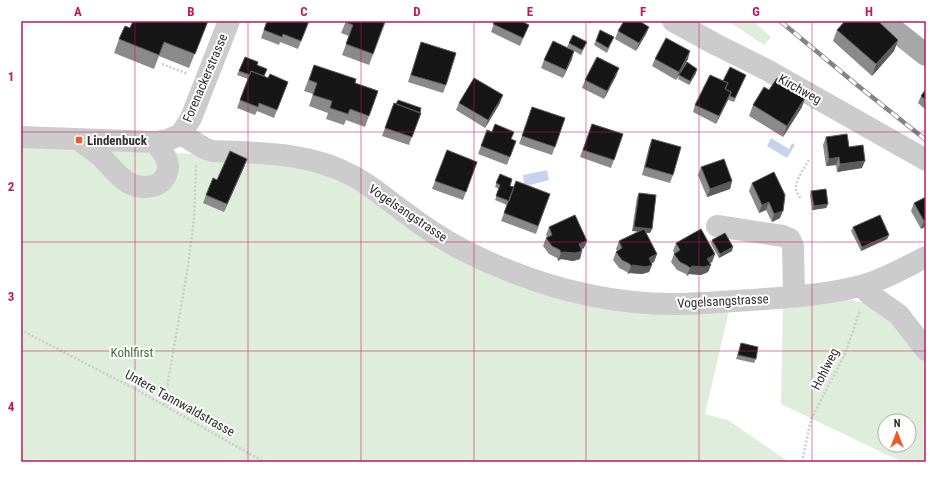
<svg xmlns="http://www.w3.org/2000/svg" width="947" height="483" font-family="'Roboto Condensed',sans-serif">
<rect width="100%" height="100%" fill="#fff"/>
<!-- green -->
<path fill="#dfeddc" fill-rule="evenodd" d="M728 21H753L771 37 764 45Z
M21 142 282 160 345 178 424 234 525 289 643 309 730 307 705 414 728 420 789 462H21Z
M845 298 881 308 926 360V462H902L781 404 783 304ZM885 421H909V445H885Z"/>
<!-- water -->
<path fill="#c7d2ed" d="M771 138 789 149 792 143 795 145 787 158 767 146Z
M547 170 549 180 530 185 524 184 523 175Z"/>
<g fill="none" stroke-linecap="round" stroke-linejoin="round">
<!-- path -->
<path stroke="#ccc" stroke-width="2.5" stroke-dasharray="2 2" stroke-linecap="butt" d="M162 64 188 74
M800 198C799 195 796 192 796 189 796 179 804 168 809 160
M21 330 137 390 264 462
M164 405 188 266 194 218 196 164
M802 462 811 419 845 354 860 310"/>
<!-- minor -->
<path stroke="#ccc" stroke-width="22" d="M673 21 715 44 767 70 926 160
M181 134 191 118 229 21
M21 137 155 142 168 140 181 134 204 148 212 151C259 153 310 152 353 176 371 185 386 199 403 211 421 225 442 239 463 250 530 284 603 305 679 304 703 304 727 301 751 300 788 297 827 295 864 285 886 279 906 267 926 257
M79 140C85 145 92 149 99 155 115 169 126 192 152 186 158 185 163 181 166 175 172 162 163 152 155 142
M717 226 783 236 790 239 793 246 794 296
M864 285 868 293 899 315 926 350"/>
<!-- major -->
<path stroke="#a7a7a7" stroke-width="22" d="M883 21 926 55"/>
<defs>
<path id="rail" d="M780 21 857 85 926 140"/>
</defs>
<!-- rail casing -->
<use href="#rail" stroke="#848484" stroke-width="4.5"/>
<!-- rail -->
<use href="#rail" stroke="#fff" stroke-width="3" stroke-dasharray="9" stroke-linecap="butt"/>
</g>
<!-- wall -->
<path fill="#8a8a8a" d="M131 21H208L189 68 159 56 154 69 114 53 119 39 130 28 133 22Z
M267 21H309L298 49 280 42 279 45 261 38Z
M346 21H386L369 65 342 55 349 36 341 33Z
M495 21H524L523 22 529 25 520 46 491 32Z
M586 21H592L590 23Z
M649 27 646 34 636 51 615 39 618 31Z
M600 30 614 37 607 53 594 45Z
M837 30 898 40 894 51 872 76 833 41Z
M421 42 446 85 443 93 408 82Z
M587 42 581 55 567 47 569 43Z
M245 57 257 65 264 76 268 78 288 82 274 118 257 111 255 115 237 108 248 79 237 75Z
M572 59 563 78 541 68 544 60Z
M655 59H688L676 80 652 66Z
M314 65 355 83 378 91 365 127 346 120 344 125 326 119 328 113 309 106 313 94 304 91Z
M619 68 616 76 604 99 582 88 585 80Z
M696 73 689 85 678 79 679 75Z
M746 75 734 102 728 100 716 124 693 112 695 105 723 81Z
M926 89V110L918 103 921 96Z
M769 90 802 107 783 137 749 116 753 105Z
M394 103 420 113 409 145 382 136Z
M459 103H500L485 128 456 110Z
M532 107 565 118 552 155 519 144Z
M592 124 623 134 611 168 580 157Z
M487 130 516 141 507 165 478 154Z
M826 137 849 147 862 168 837 172 836 165 826 166 823 145Z
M652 139 673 175 670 183 642 175 649 147Z
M447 150 477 162 463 200 432 189Z
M247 159 244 167 224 212 203 203 206 195 217 180Z
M701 167 732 181 730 189 707 197 698 175Z
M774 172 780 218 772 222 766 210 759 213 749 191 752 183Z
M500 174 510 186 514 187 550 194 536 234 501 221 507 205 495 200 499 189 495 187Z
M811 191 828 204 826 208 812 210 810 195Z
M639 193 650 233H646L657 254 654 262 652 263V265L649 272 642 274 630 273 628 274 627 272 619 268 613 260 616 252 617 251 616 249 619 241 639 231H632L637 197Z
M926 197V226L921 229 911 211 914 203Z
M549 227 584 248 582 249 580 259 573 261 561 259 558 261 557 258 549 254 543 246 546 238 547 237 546 235Z
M853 227 889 235 887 239 861 251 851 231Z
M712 240 732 251 719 258 711 244Z
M676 243 715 254 712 262 710 263 711 265 708 272 701 275 689 274 687 276 686 274 677 270 671 262 674 254H675L673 251Z
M741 343 756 359 754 363 736 359Z"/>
<!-- shaded-wall -->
<path fill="#5c5c5c" d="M649 27 646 34 636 51 639 43Z
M898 40 894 51 872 76 876 64Z
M574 51 572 59 563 78 566 70Z
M690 51 688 59 676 80 679 72Z
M619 68 616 76 604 99 607 91Z
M697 69 696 73 689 85 690 81Z
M731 92 728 100 716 124 719 116Z
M503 95 500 103 485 128 488 120Z
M806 96 802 107 783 137 787 126Z
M839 157 836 165 826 166 829 159Z
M247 159 244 167 224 212 227 204Z
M865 161 862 168 837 172 840 164Z
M732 181 730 189 707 197 710 189Z
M769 202 766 210 759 213 762 205Z
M828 204 826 208 812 210 814 206Z
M783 211 780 218 772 222 774 214Z
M926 220V226L921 229 924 221Z
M634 227 652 229 650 233 632 231Z
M889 235 887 239 861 251 862 247Z
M587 241 584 248 576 252 579 244Z
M733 247 732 251 719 258 720 254Z
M582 251 580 259 573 261 561 259 558 261 561 253 563 252Z
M657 254 654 262 646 266 649 258Z
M715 254 712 262 704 266 707 259Z
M633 265H652L649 272 642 274 630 273 628 274 631 266Z
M711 265 708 272 701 275 689 274 687 276 690 268 692 266Z"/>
<!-- building -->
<path fill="#161616" stroke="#5c5c5c" d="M133 21H208L195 54 164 42 159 55 119 39 125 26 130 28Z
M267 21H309L301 41 283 34 282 37 264 30Z
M346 21H385L373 54 346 44 353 25 345 22Z
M495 21H523V22L529 25 523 38 493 24Z
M624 21H639L649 27 639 43 618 31Z
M845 21H878L898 40 876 64 837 30Z
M600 30 614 37 608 48 596 41Z
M573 35 587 42 582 50 569 43Z
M666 38 690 51 679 72 655 59Z
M553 41 574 51 566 70 544 60Z
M421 42 456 53 446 85 411 75Z
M245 57 258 62 257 65 267 69 264 76 251 71 250 75 239 71Z
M597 57 619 68 607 91 585 80Z
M687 62 697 69 690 81 679 75Z
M314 65 356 79 355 83 378 91 369 116 350 109 348 114 330 108 332 101 313 95 317 83 309 80Z
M730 67 746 75 735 98 730 96 731 92 725 89 728 83 723 81Z
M251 71 268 78 270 74 288 82 277 110 259 103 258 107 240 100Z
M710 75 728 83 725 89 731 92 719 116 695 105Z
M474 78 503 95 488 120 459 103Z
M777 78 806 96 787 126 753 105 764 87 769 90Z
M926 89V100L921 96Z
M398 100 421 108 420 113 396 104Z
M394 103 421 113 412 137 385 128Z
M532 107 565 118 555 147 522 136Z
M495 124 514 132 511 139 516 141 510 157 481 146 487 130 492 132Z
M592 124 623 134 614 160 583 150Z
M847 134 849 147 863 145 865 161 840 164 839 157 829 159 826 137Z
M652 139 681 147 673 175 645 167Z
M447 150 477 162 466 192 435 181Z
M230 151 247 159 227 204 206 195 213 178 217 180Z
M724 159 732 181 710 189 701 167Z
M774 172 785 195 783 211 774 214 769 202 762 205 752 183Z
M500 174 512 179 510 186 514 187 509 201 496 196 500 185 496 183Z
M516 181 550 194 538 226 504 213Z
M826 189 828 204 814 206 811 191Z
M639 193 656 195 652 229 634 227Z
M926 197V220L924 221 914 203Z
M575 215 587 241 579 244 582 251 575 253 563 252 561 253 560 250 552 246 546 238 552 235 549 227Z
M880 215 889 235 862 247 853 227Z
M644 229 657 254 649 258 652 265 645 267 633 265 631 266 630 264 622 260 616 252 622 248 619 241Z
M701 229 715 254 707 259 711 265 704 267 692 266 690 268 688 266 680 262 674 254 680 250 676 243Z
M725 233 733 247 720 254 712 240Z
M741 343 758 347 756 359 738 355Z"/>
<!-- grid -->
<path fill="none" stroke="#c2185b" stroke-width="1" stroke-opacity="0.55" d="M135 21V462M248 21V462M361 21V462M474 21V462M586 21V462M699 21V462M812 21V462M21 132H926M21 242H926M21 351H926"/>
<!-- markers -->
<rect fill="#ec5c2a" stroke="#fff" stroke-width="1.5" x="75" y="136" width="8" height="8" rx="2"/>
<g text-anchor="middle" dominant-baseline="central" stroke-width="4" stroke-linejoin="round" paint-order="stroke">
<!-- street labels -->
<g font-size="13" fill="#2f2f2f" stroke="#fff">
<text transform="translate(205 78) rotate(-67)">Forenackerstrasse</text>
<text transform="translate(800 89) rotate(29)">Kirchweg</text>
<text transform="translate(408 213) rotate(34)">Vogelsangstrasse</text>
<text transform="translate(723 301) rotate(-3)">Vogelsangstrasse</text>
<text transform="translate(825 369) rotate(-63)">Hohlweg</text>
<text transform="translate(180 403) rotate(29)">Untere Tannwaldstrasse</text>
</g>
<!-- poi labels -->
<g font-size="13" font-weight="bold" fill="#2f2f2f" stroke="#fff" text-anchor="start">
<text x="87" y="140">Lindenbuck</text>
</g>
<!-- park labels -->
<g font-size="13" fill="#416c3a" stroke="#fff">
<text x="132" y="352">Kohlfirst</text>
</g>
</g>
<!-- border -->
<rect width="947" height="483" fill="none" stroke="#ffffff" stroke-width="44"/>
<!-- north arrow -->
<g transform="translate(897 433)"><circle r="19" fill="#ffffff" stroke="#acacac"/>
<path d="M0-3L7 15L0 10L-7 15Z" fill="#ec5c2a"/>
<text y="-6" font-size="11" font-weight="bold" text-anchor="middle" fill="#2f2f2f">N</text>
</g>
<rect x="22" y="22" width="903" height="439" fill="none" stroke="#c2185b" stroke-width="1.5"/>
<g font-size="13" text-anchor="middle" font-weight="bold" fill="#c2185b">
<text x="78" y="16">A</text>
<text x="191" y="16">B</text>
<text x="304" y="16">C</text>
<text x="417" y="16">D</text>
<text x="530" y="16">E</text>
<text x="643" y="16">F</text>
<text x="756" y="16">G</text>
<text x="869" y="16">H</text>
<text x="11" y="81">1</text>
<text x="11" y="191">2</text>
<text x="11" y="301">3</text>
<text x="11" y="411">4</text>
</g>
</svg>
